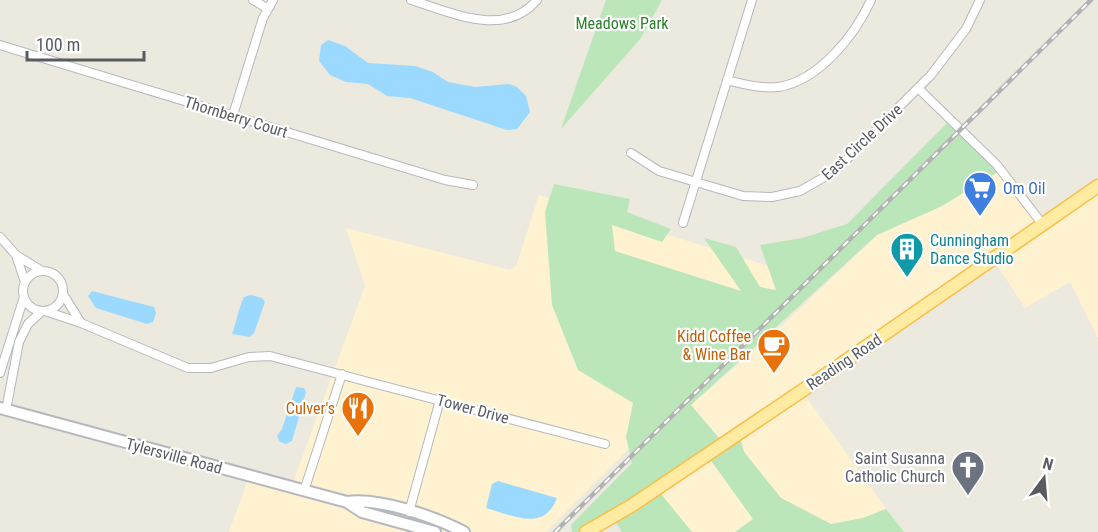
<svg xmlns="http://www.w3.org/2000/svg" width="1098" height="532" font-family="'Roboto Condensed',sans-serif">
<rect width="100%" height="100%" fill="#ece9df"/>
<!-- commercial -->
<path fill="#fff2d1" d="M1001 170 1043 224 1093 189 1098 196V338L1070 282 1025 308 993 259 802 391 886 509 863 518 831 524 781 498 744 452 739 433 724 443 691 405 772 335 877 235 942 206Z
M539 195 801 276 546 532H229L249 477 291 488 365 286 346 228 510 270 516 266Z
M707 455 753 519 735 532H692L656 489Z"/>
<!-- green -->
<path fill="#bbe6b9" d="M606 0H662L641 38 561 129Z
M950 120 1001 170 942 206 877 235 691 405 723 443 739 433 744 452 781 498 831 524 863 518 886 509 904 532H735L753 519 707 455 657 489 692 532H622L612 517 585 532H572L571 525 632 463 626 437 633 403 578 370 552 305 545 212 554 184 630 199 627 212 671 229 662 242 612 225 615 251 741 291 704 238 736 247 760 287 776 290 760 245 802 238 847 224Z"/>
<!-- water -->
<path fill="#9cd9ff" d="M328 40 345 46 368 63 415 66 433 72 448 82 475 87 509 84 517 87 526 96 530 112 517 129 507 130 410 98 387 96 368 84 346 82 330 75 319 61 321 45Z
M92 291 154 307 156 313 153 322 147 324 96 308 88 296Z
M251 295 262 298 265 302 254 333 250 337 232 334C237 321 238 309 244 297Z
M296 387 304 388 306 392 292 441 286 444 280 442 277 436 282 429Z
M498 481 557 498C544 532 514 516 486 508L492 484Z"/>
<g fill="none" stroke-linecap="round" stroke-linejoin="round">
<defs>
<path id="minor" d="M253 0 267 8
M411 0C451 12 504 39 537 0
M0 45 445 180 473 185
M727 80C744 84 761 89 778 87 819 81 855 35 871 0
M918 88 997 165 1043 225
M233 115 263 18 273 0
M631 153 659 171 743 196 772 197 800 191 835 171 931 75 966 29 980 0
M683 223 752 0
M0 237 16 255 25 282
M16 255 42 271
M23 291a20 20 0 1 1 40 0a20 20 0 1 1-40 0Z
M63 294 81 323
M45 311 81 323 188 368H211L249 357 270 356 605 444
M0 373 24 297
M6 410 19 342 28 324 42 311
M304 491 342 374
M409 512 440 400"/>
<path id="secondary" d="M0 408 347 502 362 512 435 532
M347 502C379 497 435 517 464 532"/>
<path id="primary" d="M586 532 631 506 818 380 1098 186"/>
</defs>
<!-- minor casing -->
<use href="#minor" stroke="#b5b8bd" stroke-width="10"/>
<!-- secondary casing -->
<use href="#secondary" stroke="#b5b9bf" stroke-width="14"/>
<!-- primary casing -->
<use href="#primary" stroke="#f9bf4b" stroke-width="15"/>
<!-- minor -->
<use href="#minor" stroke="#fff" stroke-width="8"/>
<!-- secondary -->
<use href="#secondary" stroke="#fff" stroke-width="10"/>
<!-- primary -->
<use href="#primary" stroke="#ffeba1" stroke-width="12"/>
<defs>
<path id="rail" d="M555 532 1091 0"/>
</defs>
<!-- rail casing -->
<use href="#rail" stroke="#b1b2b2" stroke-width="4.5"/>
<!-- rail -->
<use href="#rail" stroke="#fff" stroke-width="2" stroke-dasharray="7" stroke-linecap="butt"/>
</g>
<!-- icons -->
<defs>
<symbol id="supermarket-pin" viewBox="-11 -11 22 30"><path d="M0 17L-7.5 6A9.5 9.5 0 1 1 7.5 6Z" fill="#3f7fe0" stroke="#fff"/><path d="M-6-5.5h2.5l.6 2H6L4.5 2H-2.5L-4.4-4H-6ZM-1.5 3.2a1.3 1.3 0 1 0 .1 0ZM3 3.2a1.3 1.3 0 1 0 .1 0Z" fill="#fff"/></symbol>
<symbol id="building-pin" viewBox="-11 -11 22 30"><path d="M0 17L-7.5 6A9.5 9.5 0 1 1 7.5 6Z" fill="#0f9aa8" stroke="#fff"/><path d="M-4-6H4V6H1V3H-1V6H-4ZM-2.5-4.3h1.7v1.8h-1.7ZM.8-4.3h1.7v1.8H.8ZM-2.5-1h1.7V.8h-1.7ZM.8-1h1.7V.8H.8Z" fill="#fff"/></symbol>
<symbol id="cafe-pin" viewBox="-11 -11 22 30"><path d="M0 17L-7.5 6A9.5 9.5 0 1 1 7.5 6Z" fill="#e8710a" stroke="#fff"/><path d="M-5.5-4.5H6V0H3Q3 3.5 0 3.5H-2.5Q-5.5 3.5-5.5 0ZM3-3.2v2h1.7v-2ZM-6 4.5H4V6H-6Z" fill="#fff"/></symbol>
<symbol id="restaurant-pin" viewBox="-11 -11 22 30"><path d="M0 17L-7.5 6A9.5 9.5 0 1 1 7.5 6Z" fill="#e8710a" stroke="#fff"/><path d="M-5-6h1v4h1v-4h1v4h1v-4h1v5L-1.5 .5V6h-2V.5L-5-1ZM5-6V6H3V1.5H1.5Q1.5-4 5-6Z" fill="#fff"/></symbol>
<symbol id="church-pin" viewBox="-11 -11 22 30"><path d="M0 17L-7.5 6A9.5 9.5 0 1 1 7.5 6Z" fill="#6b7280" stroke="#fff"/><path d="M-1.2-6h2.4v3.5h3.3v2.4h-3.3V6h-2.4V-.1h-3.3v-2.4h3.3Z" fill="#fff"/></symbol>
</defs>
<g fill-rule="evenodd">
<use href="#supermarket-pin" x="961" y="169" width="38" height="52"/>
<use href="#building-pin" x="888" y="230" width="38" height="52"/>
<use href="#cafe-pin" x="755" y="326" width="38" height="52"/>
<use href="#restaurant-pin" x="339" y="389" width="38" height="52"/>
<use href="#church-pin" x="949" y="448" width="38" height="52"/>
</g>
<g text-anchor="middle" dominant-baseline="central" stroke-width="4.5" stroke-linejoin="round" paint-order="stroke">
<!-- park labels -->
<g font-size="16" fill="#2e822e" stroke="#fff">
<text x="622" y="23">Meadows Park</text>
</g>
<!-- street labels -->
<g font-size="16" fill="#585c61" stroke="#fff">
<text transform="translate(236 117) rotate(17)">Thornberry Court</text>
<text transform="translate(862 142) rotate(-43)">East Circle Drive</text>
<text transform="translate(844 362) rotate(-34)">Reading Road</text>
<text transform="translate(473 409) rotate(15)">Tower Drive</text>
<text transform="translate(174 456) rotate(15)">Tylersville Road</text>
</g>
<!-- shop labels -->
<g font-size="16" fill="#366cbe" stroke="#fff" text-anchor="start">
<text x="1003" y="188">Om Oil</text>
</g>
<!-- culture labels -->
<g font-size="16" fill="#0d838f" stroke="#fff" text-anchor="start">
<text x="930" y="240">Cunningham<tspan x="930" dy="18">Dance Studio</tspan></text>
</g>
<!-- food labels -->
<g font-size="16" fill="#c56008" stroke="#fff" text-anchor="end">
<text x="751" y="336">Kidd Coffee<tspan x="751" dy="18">&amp; Wine Bar</tspan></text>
<text x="335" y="408">Culver's</text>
</g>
<!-- worship labels -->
<g font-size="16" fill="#5b616d" stroke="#fff" text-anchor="end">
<text x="945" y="458">Saint Susanna<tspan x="945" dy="18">Catholic Church</tspan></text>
</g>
</g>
<!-- north arrow -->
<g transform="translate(1044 478) rotate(16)" stroke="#ffffff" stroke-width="4.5" paint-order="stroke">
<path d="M0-4.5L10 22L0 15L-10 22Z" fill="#585c61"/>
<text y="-9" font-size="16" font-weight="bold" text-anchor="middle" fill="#585c61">N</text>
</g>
<!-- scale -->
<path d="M27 51v9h117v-9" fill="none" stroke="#585c61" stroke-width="3"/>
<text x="36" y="51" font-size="18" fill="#585c61" stroke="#ffffff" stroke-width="4.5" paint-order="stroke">100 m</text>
</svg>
